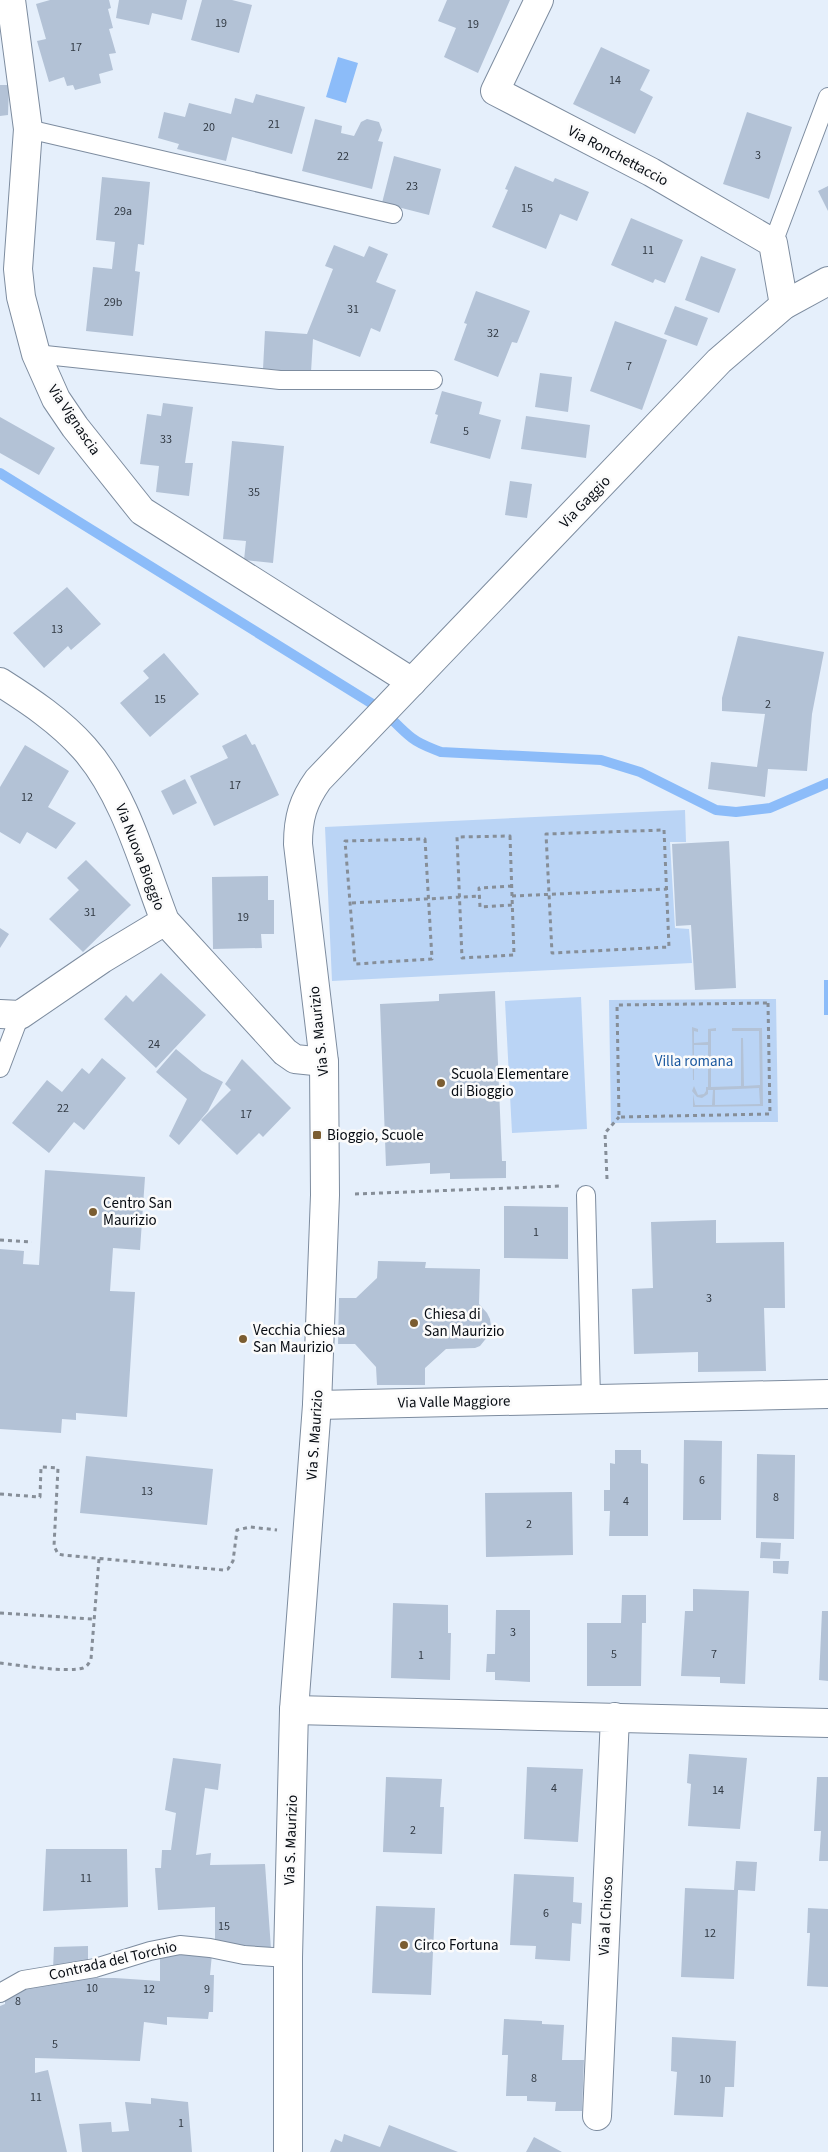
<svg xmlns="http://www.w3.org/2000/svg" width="828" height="2152" font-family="'Source Sans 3',sans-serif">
<rect width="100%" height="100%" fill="#e5effb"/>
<!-- green -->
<path fill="#bad4f5" d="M685 810 686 842H670L675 928 689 929 692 963 332 981 325 827Z
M581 997 587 1129 512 1133 505 1001Z
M776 999 778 1122 611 1123 609 1000Z"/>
<!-- water -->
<path fill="#8cbcf9" d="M338 57 358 63 346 103 326 97Z
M824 980H828V1015H824Z"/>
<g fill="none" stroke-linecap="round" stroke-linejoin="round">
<!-- stream -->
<path stroke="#8cbcf9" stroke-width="10" d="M0 473 379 708C391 717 400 729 412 738 421 745 431 748 441 752L601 760 640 772 716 810 736 812 770 808 828 783"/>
</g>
<!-- building -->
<path fill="#b3c2d6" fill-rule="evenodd" d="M50 0H109L111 8 108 9 113 28 109 29 116 53 109 54 113 70 99 74 101 83 75 90 73 85 67 86 64 77 49 82 37 41 46 39 36 4Z
M119 0H187L182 20 152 13 149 25 116 18Z
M202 0H232L252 5 239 53 191 40Z
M447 0H510L478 73 444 57 456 28 438 21Z
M601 47 650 70 640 90 653 97 635 134 573 104Z
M0 85H9L8 115 0 116Z
M256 94 305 107 292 154 232 137 226 161 177 149 179 144 158 138 164 112 185 117 189 103 231 114 235 98 253 103Z
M747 112 792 127 769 199 723 184Z
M315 119 342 126 341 133 354 136 361 122 367 119 379 122 382 130 378 141 383 142 372 189 302 171Z
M394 156 441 169 429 215 382 203Z
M515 166 553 182 555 178 589 192 577 221 560 214 546 249 492 227 508 190 505 189Z
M102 177 150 182 144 245 138 244 135 271 140 272 133 336 86 331 93 267 112 269 115 242 96 240Z
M828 186V211L818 191Z
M631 218 683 240 665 283 655 279 653 283 611 265Z
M334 245 364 257 369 246 388 254 376 282 396 290 380 332 371 328 360 357 313 339 311 372 263 369 265 331 307 334 333 269 325 266Z
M701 256 736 269 719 313 685 300Z
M476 291 530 311 517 343 512 342 498 377 454 360 467 324 464 323Z
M675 306 708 318 697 346 664 334Z
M615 321 667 340 642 410 590 391Z
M540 373 572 377 568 412 535 407Z
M442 391 482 402 479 414 501 420 490 459 430 443 438 415 435 414Z
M163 403 193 407 185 463H193L189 496 156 492 159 466 140 464 147 414 161 416Z
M526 416 590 425 586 458 521 449Z
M0 417 55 448 39 475 0 453Z
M232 441 284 446 273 563 244 560 246 541 223 539Z
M510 481 532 484 527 518 505 515Z
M67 587 101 624 71 650 68 646 44 668 13 633Z
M738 636 824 652 812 714 807 771 768 769 765 797 708 789 711 762 757 767 765 714 722 711V698Z
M164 653 199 694 150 737 120 703 149 678 143 671Z
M246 734 252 745 255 744 279 795 214 826 190 776 228 758 222 746Z
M25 745 69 771 48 807 76 823 56 849 27 832 20 844 0 832V787Z
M185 779 197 803 173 815 161 791Z
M729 841 736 988 695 990 691 925 676 926 672 844Z
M86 860 131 905 83 952 49 919 79 890 67 878Z
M268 876V900H274V934H261L262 948 213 949 212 877Z
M0 928 9 934 0 948Z
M161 973 206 1015 156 1068 104 1019 126 995 133 1002Z
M495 991 502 1161H506V1178L450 1179V1173L430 1174V1163L386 1166 380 1004 439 1001V994Z
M692 1027 698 1029V1032L694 1031V1043L708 1042V1029L716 1028V1031H711V1087L741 1086V1038H743L744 1086 760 1085 759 1031H732V1028H762L763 1106 693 1107V1094L695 1105H712L713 1090H708V1094L702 1098 697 1097 692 1091 694 1086 698 1095 704 1094 706 1091V1087H708V1062L703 1063V1060H708V1045H694V1080H693ZM759 1088 760 1104 715 1105V1090Z
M176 1049 202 1071 223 1082 208 1111 179 1145 169 1136 187 1099 156 1072Z
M102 1058 126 1078 84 1130 74 1122 49 1153 12 1123 47 1080 62 1092 82 1068 89 1074Z
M242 1059 291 1108 263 1137 259 1133 237 1155 201 1120 231 1090 225 1084Z
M45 1170 145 1177 140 1250 113 1248 110 1291 135 1292 127 1417 76 1413V1420L62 1419 61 1433 0 1429V1249L24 1251 23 1264 39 1265Z
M504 1206 568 1207V1259L504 1258Z
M716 1220V1243L784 1242 785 1308H764L766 1371 698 1372V1352L634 1354 632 1289 653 1288 651 1222Z
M378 1261 426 1262 425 1268 480 1269 479 1304 487 1313 490 1319 491 1326 488 1336 480 1346 475 1348 446 1349 425 1368V1385H377L376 1367 355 1344H338L339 1298H356L377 1278Z
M684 1440 722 1441 721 1520H683Z
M615 1450H641V1463L648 1464V1536H609L610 1511H604V1490H610V1463L615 1464Z
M757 1454 795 1455 794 1539 756 1538Z
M86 1456 213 1469 207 1525 80 1513Z
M572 1492 573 1555 486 1557 485 1493Z
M761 1542 781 1543 780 1559 760 1558Z
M773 1561H789L788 1574 773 1573Z
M693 1589 749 1591 745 1684 720 1683V1677L681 1676 685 1611H693Z
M622 1595H646V1623H642L641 1686H587V1623H621Z
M393 1603 448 1605V1633H451L450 1680 391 1678Z
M496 1610H530V1682L495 1680V1672H486L487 1654H495Z
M822 1611H828V1681L819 1680Z
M689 1754 747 1758 740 1829 688 1826 691 1784 687 1783Z
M173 1758 221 1764 218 1790 205 1788 196 1855 211 1853 210 1865 265 1864 271 1949H227L215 1942V1907L158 1910 155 1868H161L162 1850H171L176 1813 165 1810Z
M527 1767 583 1769 578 1842 524 1839Z
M386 1777 442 1779 440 1807H444L442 1854 383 1852Z
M817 1777H828V1861H819L821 1831H814Z
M46 1849H127L128 1907 43 1911Z
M736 1861 757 1862 755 1891 738 1890 734 1979 681 1977 685 1888 734 1890Z
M514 1874 574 1877 573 1902 582 1903 581 1924 572 1923 570 1961 535 1959 536 1946 510 1945Z
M376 1906 435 1908 431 1995 372 1993Z
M808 1908 828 1909V1987L807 1986 810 1933H807Z
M88 1946V1964L53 1969 54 1947Z
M201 1950 212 1954 210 1975H214L213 2012H209L208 2019 167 2017V2025L144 2022 140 2061 35 2058V2073L48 2070 67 2152H0V2006L5 2004V1997L19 1986 61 1984V1978H115L160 1981V1955Z
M504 2019 542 2021V2024L564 2025 562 2060H584L582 2111H555L556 2102 527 2101V2096H506L508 2055H502Z
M672 2037 736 2041 734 2087H725L723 2117 674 2115 677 2072 671 2071Z
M151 2098 188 2102 192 2152H82L79 2124 111 2122 112 2132 129 2131 125 2102 151 2104Z
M389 2125 458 2152H330L335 2139 342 2142 344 2134 380 2147Z
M534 2137 562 2152H526Z"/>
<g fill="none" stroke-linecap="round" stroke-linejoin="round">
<defs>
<path id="lane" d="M28 129 393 214
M773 243 828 97
M36 354 280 380H433
M0 1068 20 1015
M586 1195 591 1399
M0 1993 23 1980 95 1968 150 1951 180 1945 210 1948 244 1955 288 1958"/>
<path id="street" d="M11 0 28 129 18 269 21 297 36 354 56 399 75 427 142 511 412 682
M539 0 495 91 651 172 773 243 784 305
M0 682C30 701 60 721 84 748 125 794 143 864 165 921L102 959 20 1015 0 1014
M165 921 285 1052 295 1059 324 1062
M317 1405 828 1394
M294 1710 828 1723
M597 2116 615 1717"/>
<path id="secondary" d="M288 2152V1958L294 1710 317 1405 325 1195 324 1062 298 844C298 818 303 801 318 780L719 361 784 305 828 281"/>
</defs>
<!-- lane casing -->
<use href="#lane" stroke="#7d8c9f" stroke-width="20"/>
<!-- street casing -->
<use href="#street" stroke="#7d8c9f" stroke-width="30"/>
<!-- secondary casing -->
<use href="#secondary" stroke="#7d8c9f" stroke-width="30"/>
<!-- path -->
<path stroke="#868e98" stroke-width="3" stroke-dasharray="4 4" stroke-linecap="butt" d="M664 830 669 947 552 953 546 834Z
M510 836 514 955 462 958 457 837Z
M425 839 432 959 355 964 345 841Z
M512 886 479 888 480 907 513 905
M512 896 667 889
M352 903 480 896
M768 1003 770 1114 619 1117 617 1005Z
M607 1179 605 1133 619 1117
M355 1194 561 1186
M0 1240 32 1242
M0 1494 40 1497 41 1467 58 1468 54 1546 58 1554 63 1555 223 1570 228 1569 233 1561 237 1530 250 1527 277 1530
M0 1613 93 1619
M0 1663C18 1665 69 1673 83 1668 88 1666 89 1663 91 1659L99 1559"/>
<!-- lane -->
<use href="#lane" stroke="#fff" stroke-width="18"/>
<!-- street -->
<use href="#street" stroke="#fff" stroke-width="28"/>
<!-- secondary -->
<use href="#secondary" stroke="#fff" stroke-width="28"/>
</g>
<!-- markers -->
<g fill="#7b5d31" stroke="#fbfbfb" stroke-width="2">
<circle cx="441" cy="1083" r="5"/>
<rect x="312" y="1130" width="10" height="10" rx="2.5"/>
<circle cx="93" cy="1212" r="5"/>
<circle cx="414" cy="1323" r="5"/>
<circle cx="243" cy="1339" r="5"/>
<circle cx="404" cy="1945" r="5"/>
</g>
<g text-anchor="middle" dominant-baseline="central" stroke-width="5" stroke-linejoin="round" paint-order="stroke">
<!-- number labels -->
<g font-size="12" fill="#323a44">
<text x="221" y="23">19</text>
<text x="473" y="24">19</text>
<text x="76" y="47">17</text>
<text x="615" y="80">14</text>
<text x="274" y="124">21</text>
<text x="209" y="127">20</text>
<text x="758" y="155">3</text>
<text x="343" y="156">22</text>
<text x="412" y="186">23</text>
<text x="527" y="208">15</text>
<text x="123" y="211">29a</text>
<text x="648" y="250">11</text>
<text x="113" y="302">29b</text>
<text x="353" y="309">31</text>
<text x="493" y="333">32</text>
<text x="629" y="366">7</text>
<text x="466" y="431">5</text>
<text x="166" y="439">33</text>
<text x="254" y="492">35</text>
<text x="57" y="629">13</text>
<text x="160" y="699">15</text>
<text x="768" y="704">2</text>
<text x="235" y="785">17</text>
<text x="27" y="797">12</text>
<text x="90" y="912">31</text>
<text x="243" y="917">19</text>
<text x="154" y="1044">24</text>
<text x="63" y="1108">22</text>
<text x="246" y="1114">17</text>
<text x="536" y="1232">1</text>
<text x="709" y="1298">3</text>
<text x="702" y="1480">6</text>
<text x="147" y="1491">13</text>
<text x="776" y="1497">8</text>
<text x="626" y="1501">4</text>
<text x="529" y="1524">2</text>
<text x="513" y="1632">3</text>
<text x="614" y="1654">5</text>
<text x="714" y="1654">7</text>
<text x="421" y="1655">1</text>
<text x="554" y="1788">4</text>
<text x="718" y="1790">14</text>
<text x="413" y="1830">2</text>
<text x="86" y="1878">11</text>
<text x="546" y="1913">6</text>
<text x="224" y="1926">15</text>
<text x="710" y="1933">12</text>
<text x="92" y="1988">10</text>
<text x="149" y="1989">12</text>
<text x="207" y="1989">9</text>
<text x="18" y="2001">8</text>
<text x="55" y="2044">5</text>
<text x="534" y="2078">8</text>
<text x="705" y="2079">10</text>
<text x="36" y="2097">11</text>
<text x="181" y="2123">1</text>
</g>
<!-- street labels -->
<g font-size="15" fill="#070c13" stroke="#fbfbfb">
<text transform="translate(618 156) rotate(28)">Via Ronchettaccio</text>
<text transform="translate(74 420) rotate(56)">Via Vignascia</text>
<text transform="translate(585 502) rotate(-46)">Via Gaggio</text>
<text transform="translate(140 857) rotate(69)">Via Nuova Bioggio</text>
<text transform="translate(319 1031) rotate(-96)">Via S. Maurizio</text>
<text transform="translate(454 1402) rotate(-1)">Via Valle Maggiore</text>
<text transform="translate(315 1435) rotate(-86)">Via S. Maurizio</text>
<text transform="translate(291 1840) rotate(-88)">Via S. Maurizio</text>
<text transform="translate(606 1916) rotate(-87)">Via al Chioso</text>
<text transform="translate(113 1961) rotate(-13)">Contrada del Torchio</text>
</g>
<!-- park labels -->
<g font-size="15" fill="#19579f" stroke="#fbfbfb">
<text x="694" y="1061">Villa romana</text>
</g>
<!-- poi labels -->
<g font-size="15" fill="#070c13" stroke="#fbfbfb" text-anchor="start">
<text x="451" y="1074">Scuola Elementare<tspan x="451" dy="17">di Bioggio</tspan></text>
<text x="327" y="1135">Bioggio, Scuole</text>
<text x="103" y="1203">Centro San<tspan x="103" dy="17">Maurizio</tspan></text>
<text x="424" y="1314">Chiesa di<tspan x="424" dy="17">San Maurizio</tspan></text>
<text x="253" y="1330">Vecchia Chiesa<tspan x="253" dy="17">San Maurizio</tspan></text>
<text x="414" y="1945">Circo Fortuna</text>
</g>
</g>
</svg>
